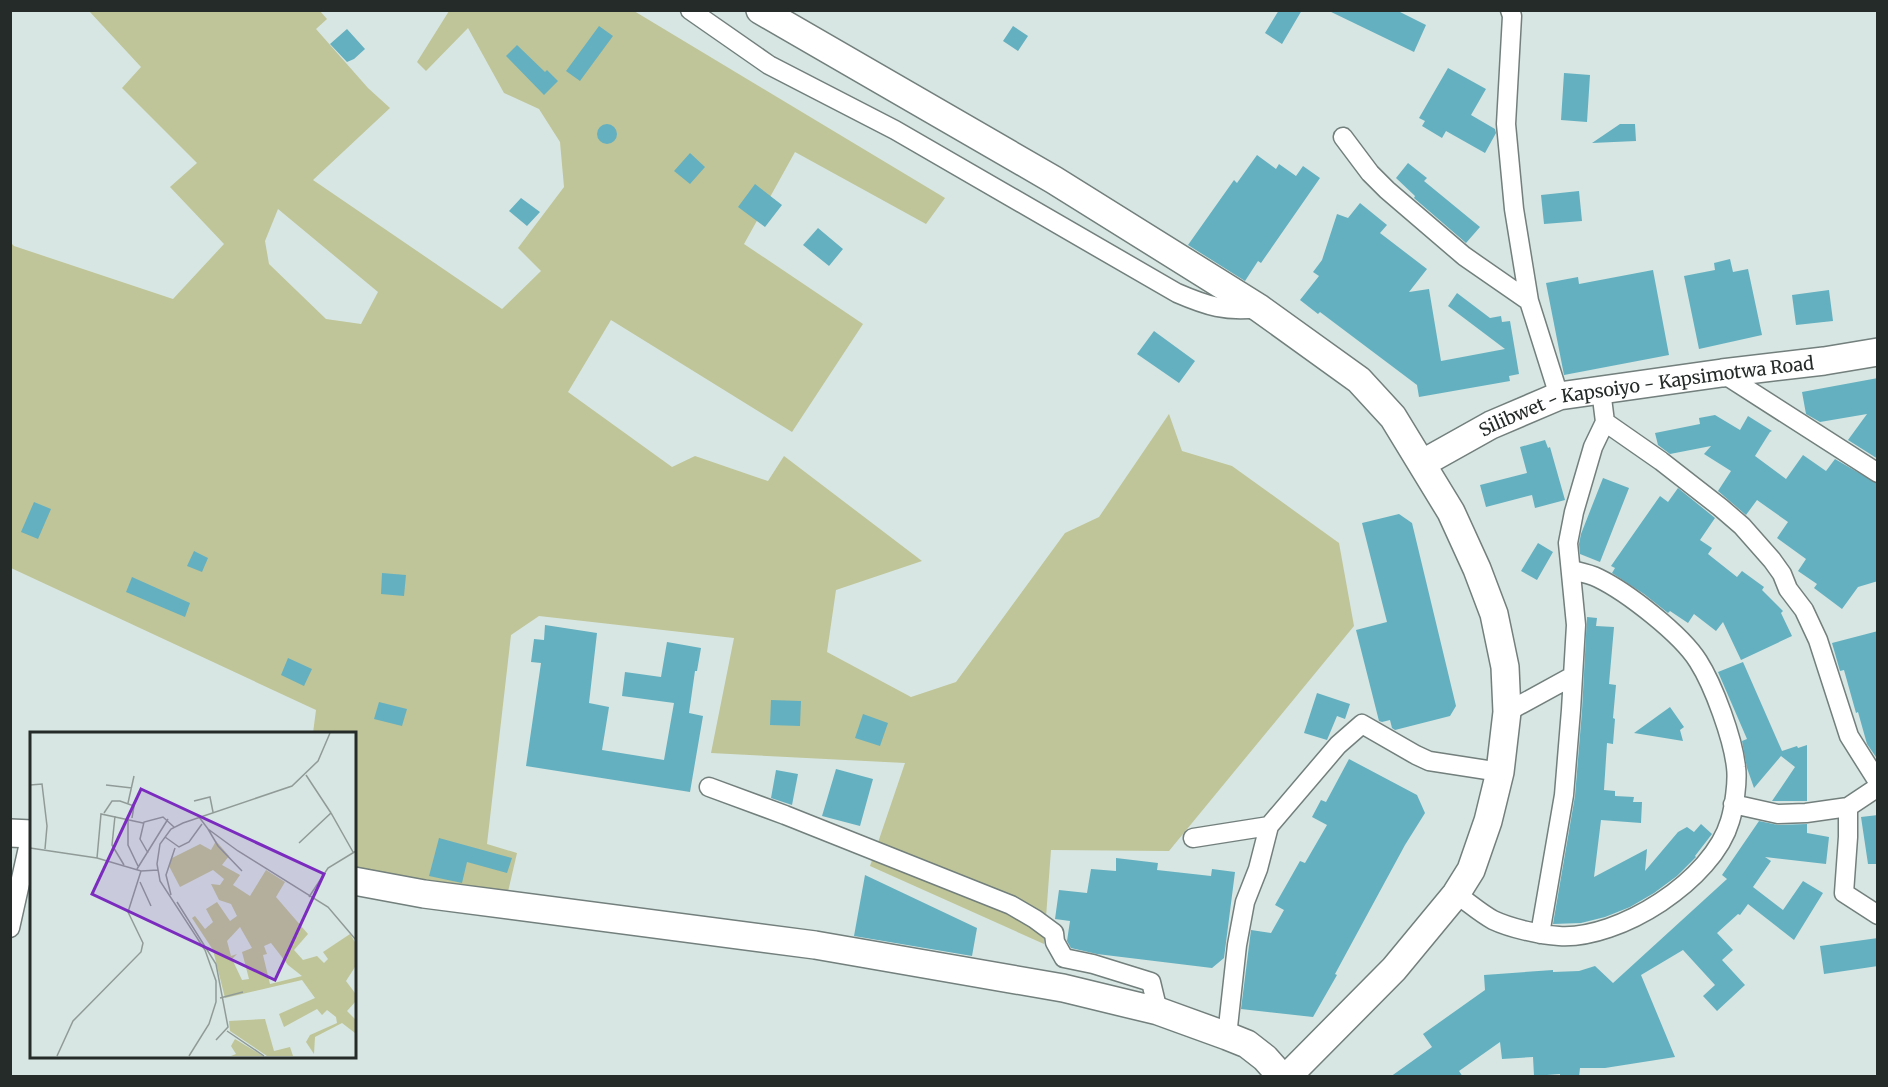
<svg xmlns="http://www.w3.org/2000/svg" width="1888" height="1087" font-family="Merriweather,serif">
<rect width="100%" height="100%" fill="#d7e6e2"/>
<!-- green -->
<path fill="#bfc598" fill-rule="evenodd" d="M89 11H320L327 19 316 29 368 88 390 108 313 180 502 309 541 271 518 248 564 187 560 142 539 109 504 93 468 28 426 71 417 62 449 11H634L945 198 926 224 795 152 744 244 863 324 792 432 611 320 568 392 672 467 695 456 768 481 784 456 922 561 836 590 827 652 911 697 956 682 1065 533 1099 517 1169 414 1182 451 1232 466 1339 543 1354 626 1169 851 1051 850 1044 944 870 866 905 763 711 753 734 638 539 616 511 635 487 844 517 853 507 896 354 874V733H313L316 710 11 568 10 242 14 246 173 299 224 244 170 187 197 163 122 88 141 67ZM278 209 378 292 361 324 326 319 269 264 265 241Z"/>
<!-- building -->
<path fill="#64b0c0" d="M1279 10H1302L1282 44 1265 33Z
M1327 10H1396L1426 25 1414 52Z
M599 26 613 36 580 81 566 71Z
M1013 26 1028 36 1018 51 1003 41Z
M347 29 365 49 354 59 347 62 330 44Z
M517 45 545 72 547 70 558 81 544 95 506 56Z
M1448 68 1486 89 1471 115 1495 129 1496 133 1485 153 1446 131 1442 138 1422 126 1425 121 1419 118Z
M1564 73 1590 75 1587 122 1561 120Z
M1620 124H1635L1636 141 1592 143Z
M597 134a10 10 0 1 1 20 0a10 10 0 1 1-20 0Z
M690 153 705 167 690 184 674 171Z
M1257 155 1276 169 1279 164 1296 176 1303 166 1320 178 1261 263 1258 261 1245 281 1188 245 1234 180 1237 183Z
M1408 163 1427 178 1424 181 1480 227 1466 243 1414 198 1415 196 1396 178Z
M755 184 782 205 765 227 738 207Z
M1579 191 1582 221 1544 224 1541 195Z
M521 198 540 212 527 226 509 211Z
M1360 203 1387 225 1380 233 1427 269 1409 292 1429 289 1441 361 1505 349 1448 306 1457 293 1490 318 1501 316 1502 322 1510 321 1519 374 1509 376 1510 381 1419 397 1417 385 1320 312 1318 314 1300 300 1319 276 1313 272 1322 260 1337 214 1348 218Z
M818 228 843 249 829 266 803 245Z
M1730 259 1733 272 1748 269 1762 335 1699 349 1684 276 1715 270 1714 263Z
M1653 270 1669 355 1564 375 1546 283 1578 277 1579 284Z
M1829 290 1833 321 1796 325 1792 295Z
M1154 331 1195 361 1179 383 1137 354Z
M1878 378V459L1848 440 1867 414 1820 422 1806 414 1802 392Z
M1715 415 1740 430 1748 416 1772 431 1770 432 1755 456 1786 479 1803 455 1826 471 1835 459 1878 484V581L1858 587 1842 609 1814 588 1817 584 1798 571 1806 559 1777 538 1788 522 1757 500 1746 515 1718 491 1731 471 1704 454 1711 446 1670 454 1658 445 1655 433 1700 424 1699 418Z
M1545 440 1548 448 1550 447 1565 500 1535 508 1532 495 1486 507 1480 485 1527 473 1520 447Z
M1603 478 1629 488 1600 562 1580 554 1579 544 1581 534Z
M1678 488 1715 518 1700 540 1712 548 1708 554 1737 577 1742 571 1764 587 1762 590 1783 611 1781 613 1792 636 1741 660 1723 622 1716 631 1694 614 1688 623 1670 611 1668 613 1644 594 1612 573 1615 568 1611 566 1660 496 1668 502Z
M34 502 51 509 38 539 21 532Z
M1399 514 1412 523 1456 706 1450 716 1395 730 1392 728 1390 720 1382 722 1379 721 1356 630 1387 622 1362 523Z
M1538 543 1553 552 1537 580 1521 571Z
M194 551 208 558 202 572 187 566Z
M382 573 406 575 404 596 381 594Z
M132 577 190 603 185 617 126 592Z
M1587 617 1597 618 1596 626 1614 627 1609 684 1616 685 1613 718 1615 719 1613 744 1607 743 1604 790 1615 791V796L1634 797 1633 802H1642L1641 823 1601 820 1594 877 1647 849 1645 871 1678 832 1687 827 1694 832 1701 824 1712 834 1695 856 1696 857 1677 876 1654 893 1630 907 1605 917 1581 923 1553 924 1575 796 1582 711Z
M545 625 597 633 589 703 609 707 602 750 664 760 674 703 622 696 625 672 661 677 667 642 701 648 697 671H695L689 713 703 716 690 792 526 766 541 663 531 662 534 639 544 640Z
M1878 631V760L1867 744 1858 712 1856 713 1844 670 1840 671 1832 643Z
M288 658 312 669 304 686 281 675Z
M1743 662 1782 751 1797 746 1798 748 1807 745V801H1772L1795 767 1781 756 1754 788 1747 768 1742 741 1747 739 1718 672Z
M1317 693 1350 704 1345 719 1337 716 1327 740 1304 733Z
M771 700 801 701 800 726 770 725Z
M379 702 407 709 402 726 374 719Z
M1670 707 1684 727 1680 730 1683 741 1634 733Z
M863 714 888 723 880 746 855 738Z
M1349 759 1417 795 1425 813 1405 845 1335 974 1337 975 1313 1017 1241 1009 1251 930 1271 933 1284 910 1275 905 1300 861 1305 863 1327 825 1312 817 1321 800 1326 802Z
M836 769 873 779 860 826 822 816Z
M776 770 798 774 792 805 771 798Z
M1878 815V864H1868L1861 817Z
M1759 821 1778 825 1807 824V833L1829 837 1826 864 1765 857 1771 861 1753 887 1783 910 1803 881 1823 893 1794 940 1748 904 1740 915 1738 914 1717 933 1733 950 1722 960 1745 985 1717 1011 1703 996 1715 985 1683 950 1641 975 1675 1057 1605 1068H1580L1579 1077H1560V1074L1534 1076 1533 1057 1502 1059 1500 1042 1459 1071 1463 1077H1390L1432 1047 1423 1034 1485 990 1484 975 1553 970V972L1579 971 1595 966 1613 983 1727 879 1722 875Z
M439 838 512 858 507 873 467 862 462 883 429 876Z
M1116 858 1158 863 1157 870 1211 876 1212 869 1235 872 1224 958 1212 968 1097 954 1071 948 1067 941 1070 921 1055 919 1059 890 1087 893 1091 869 1116 871Z
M865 875 977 928 972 956 854 936Z
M1878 938V966L1824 974 1820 946Z"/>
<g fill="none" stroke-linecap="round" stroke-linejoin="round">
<defs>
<path id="street" d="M690 10 769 65 895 130 1177 293C1207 306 1226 312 1259 308
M1510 10 1512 16 1506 124 1514 209 1529 301 1559 396
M1343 137 1370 173 1387 190 1464 256 1529 301
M1722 373 1878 473
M1605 422 1661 461 1720 507 1742 526 1772 560 1782 574 1788 589 1804 610 1818 640 1849 736 1878 782
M1507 712 1571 677
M709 787 785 815 1011 905 1035 919 1054 933 1055 942 1064 958 1093 964 1151 982 1158 1011
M1733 804 1778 814 1806 813 1848 807 1878 787
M1848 807V837L1844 893 1878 915
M1193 838 1269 826
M1456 894C1468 902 1480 913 1493 920 1510 928 1540 935 1559 936 1619 940 1713 880 1730 821 1734 808 1738 781 1736 767 1733 739 1714 686 1698 661 1681 634 1627 592 1598 578 1590 574 1580 572 1572 570
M10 928 31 834
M1540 934 1564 795 1571 710 1576 625 1568 543 1574 512 1593 447 1605 422 1601 390
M1227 1036 1237 945 1245 902 1258 869 1269 826 1338 745 1362 724 1416 755 1429 761 1500 772"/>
<g id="secondary">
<path d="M760 10 1054 180 1259 308 1359 380 1393 417 1451 512 1477 569 1494 614 1505 667 1507 712 1500 772 1488 821 1471 870 1456 894 1394 969 1288 1076"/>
<path id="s1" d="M1423 463 1491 425 1559 396 1722 373 1824 361 1878 352"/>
<path d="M10 833 32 834"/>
<path d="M354 881 424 894 815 945 1063 988 1158 1011 1227 1036 1247 1044 1265 1058 1281 1076"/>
</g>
</defs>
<!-- street casing -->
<use href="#street" stroke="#727f7c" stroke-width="21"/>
<!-- secondary casing -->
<use href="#secondary" stroke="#727f7c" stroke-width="30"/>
<!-- street -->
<use href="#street" stroke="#fff" stroke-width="18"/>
<!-- secondary -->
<use href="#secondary" stroke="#fff" stroke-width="27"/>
</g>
<g text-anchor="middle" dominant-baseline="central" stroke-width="5" stroke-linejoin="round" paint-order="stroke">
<!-- street labels -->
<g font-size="18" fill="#252b29" stroke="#fff">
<text stroke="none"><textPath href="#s1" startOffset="237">Silibwet - Kapsoiyo - Kapsimotwa Road</textPath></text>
</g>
</g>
<!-- overview -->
<g transform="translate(30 732)">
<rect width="326" height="326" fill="#d7e6e2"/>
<path d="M186 109 199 124 192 133 210 143 203 153 220 164 236 138 255 150 246 165 278 202 264 218 273 228 287 224 294 231 298 227 293 220 320 202 325 210V235L316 249 325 261 326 269 317 279 325 287V301L312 291 285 305 284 322 276 310 280 303 307 291 306 285 297 278 292 283 287 277 254 295 249 282 285 266 272 248 195 266 183 218 162 186 165 184 175 197 183 190 176 177 187 170 200 189 207 184 201 172 189 168 181 152 190 153 194 147 183 138 150 155 139 134 142 126 170 112 181 118ZM210 195 222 216 212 220 219 247 212 248 202 227 207 222 201 224 197 209ZM241 211 258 233 272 244 240 252 233 223 237 222 234 214ZM235 287 244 319 260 315 263 324H237L200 299 199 289ZM205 307 233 324H201L206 322 201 314Z" fill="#bfc598" fill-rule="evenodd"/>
<path fill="none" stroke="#909b98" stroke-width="1.5" d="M276 43 301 81M0 53 12 52 17 94 15 117M76 53 102 56M164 69 180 65 183 80M98 71 104 44M74 81 82 69H90L104 74 102 86M85 84 82 113 94 133M169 85 178 97 208 119 298 175 326 208M98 87V113L108 134M178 97 188 114 212 139M135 105 149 115 159 110 172 92M269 111 301 81 323 120M0 116 67 126 111 139 128 138M118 121 110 107 114 90 133 85 144 95M67 126 71 82 113 91M107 137 138 87M110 150 121 174M141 163 136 143 145 116M279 165 298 136 326 119M147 170 186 232 198 295 186 308M190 266 213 260M197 299 234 324M27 324 43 289 111 220 113 211 98 180 111 139M159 324 179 292 186 270V249L175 218 130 149 127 132 130 112 141 97 153 91 262 54 288 29 300 1"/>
<path fill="#7b2cbf" fill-opacity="0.15" stroke="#7b2cbf" stroke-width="3" d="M111 57 294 142 245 248 62 162Z"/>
<rect width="326" height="326" fill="none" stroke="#252b29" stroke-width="3"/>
</g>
<!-- border -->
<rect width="1888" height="1087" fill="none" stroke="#252b29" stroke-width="24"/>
</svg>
